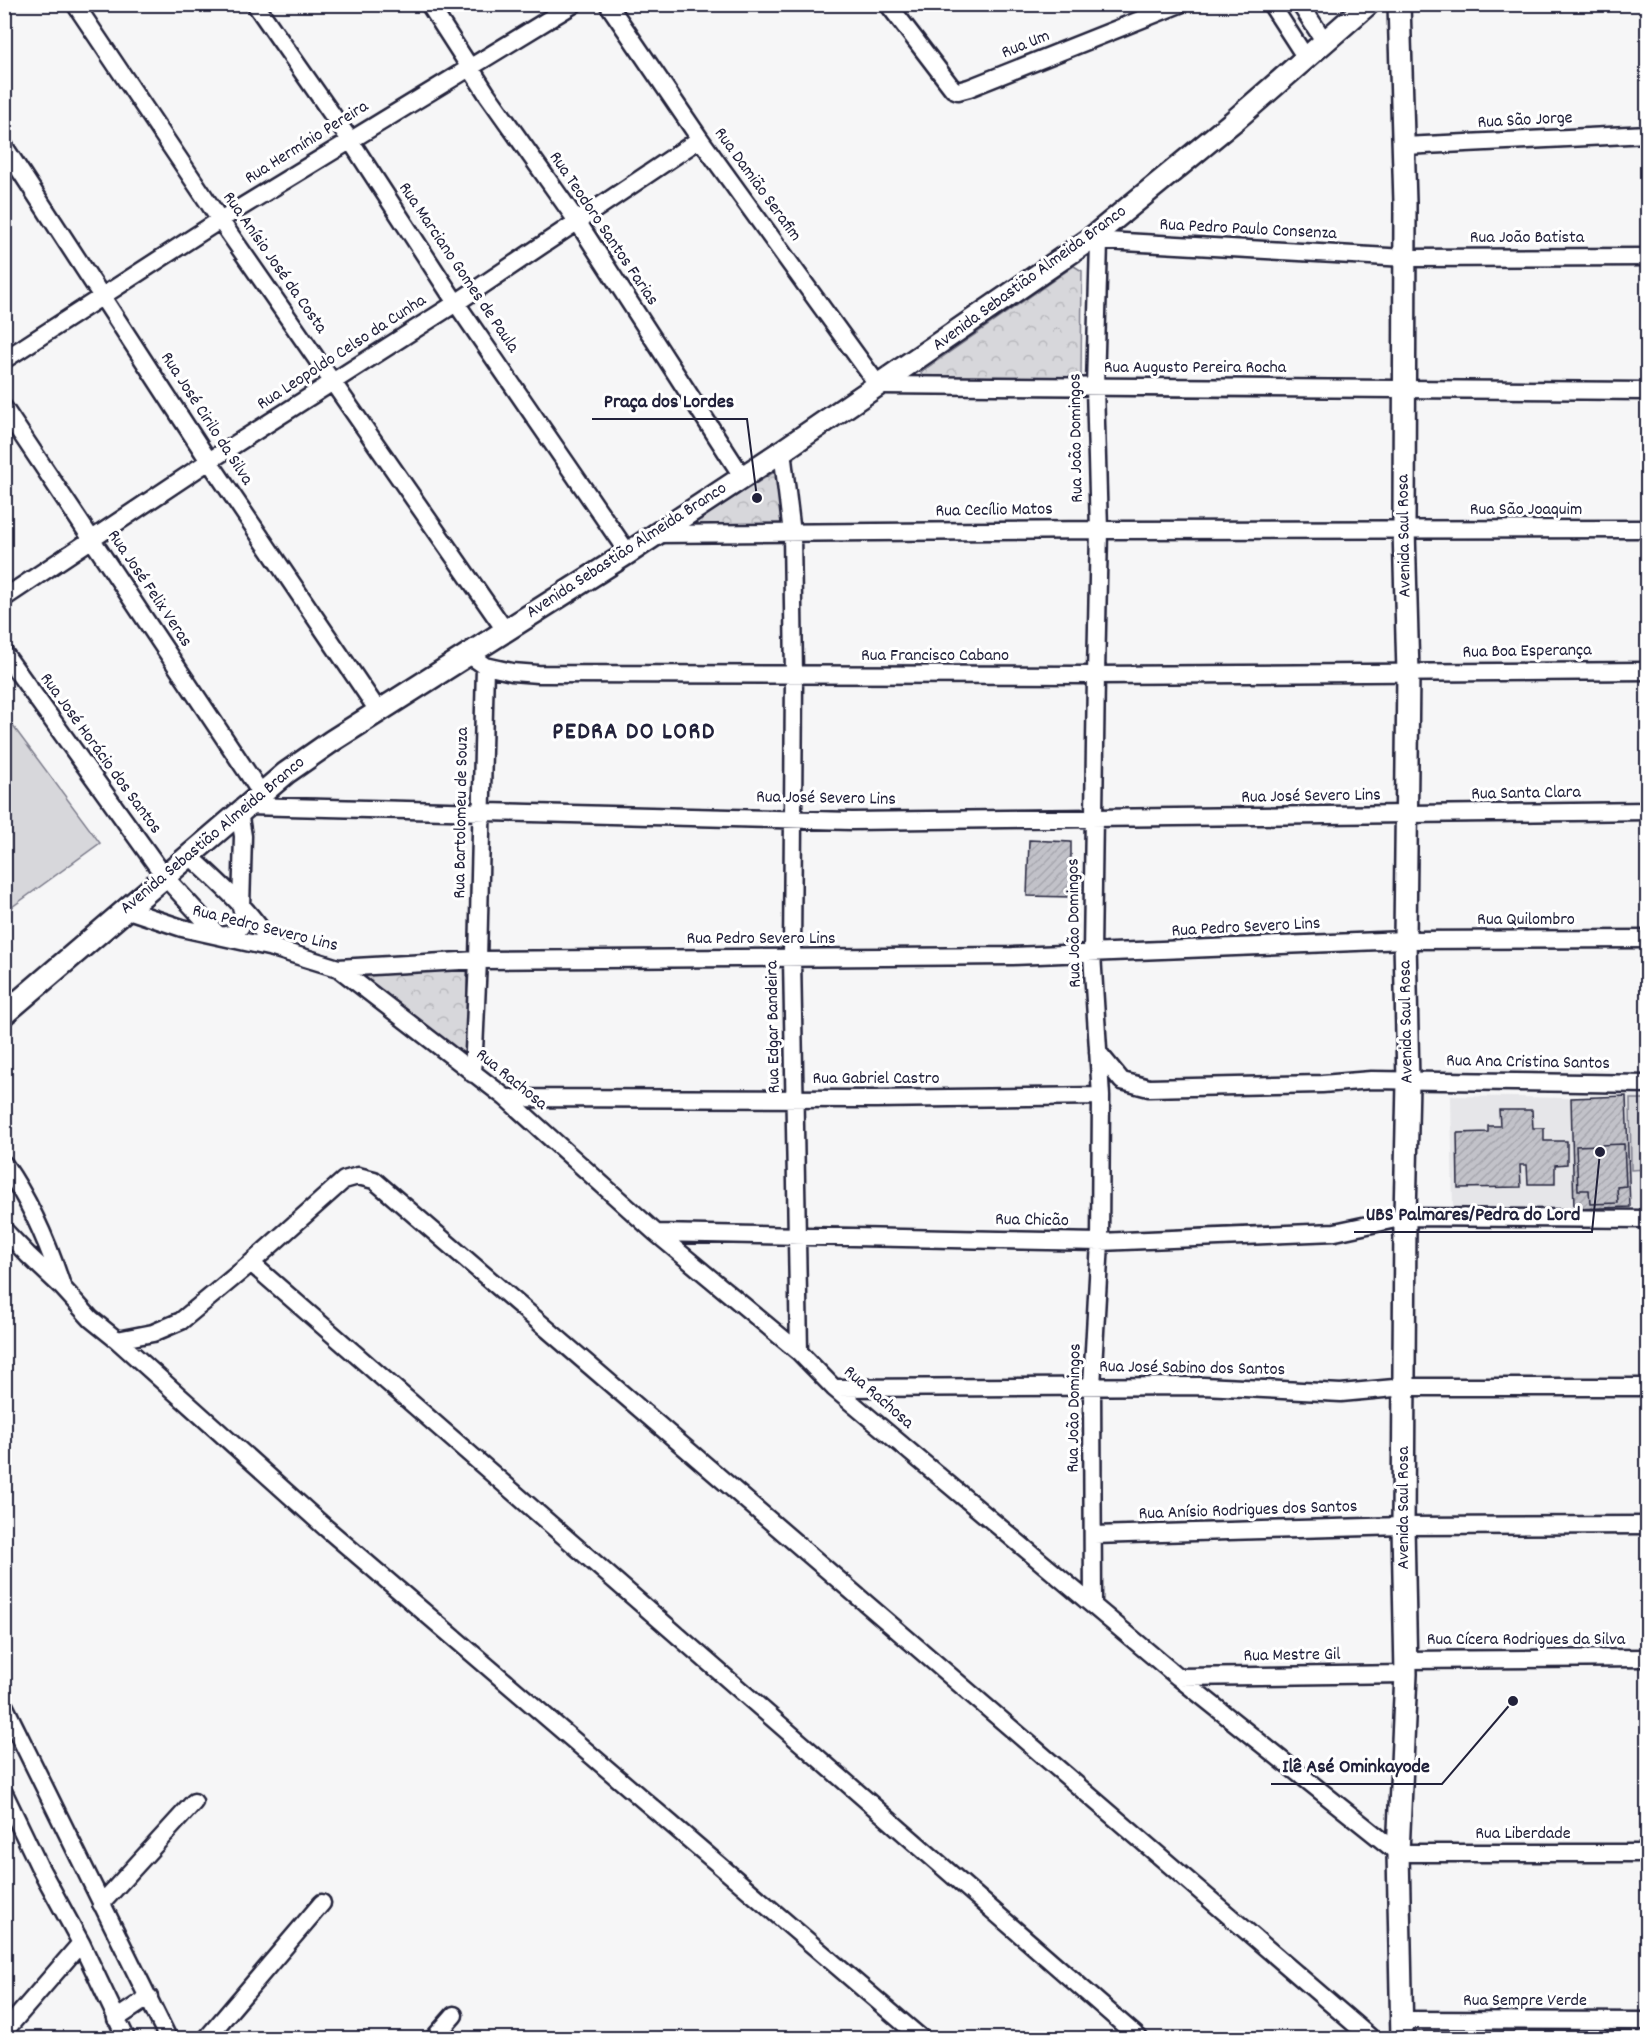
<svg xmlns="http://www.w3.org/2000/svg" width="1652" height="2043" font-family="Dekko,sans-serif">
<defs>
<pattern id="park-crowns" width="20" height="18" patternUnits="userSpaceOnUse" patternTransform="scale(1.5)"><rect width="20" height="18" fill="#d7d7db"/><path d="M2 6a3 3 0 1 1 6 0M12 15a3 3 0 1 1 6 0" fill="none" stroke="#b8b8bd"/></pattern>
<pattern id="building-hatch" width="6" height="6" patternUnits="userSpaceOnUse" patternTransform="scale(1.5)"><rect width="6" height="6" fill="#c2c2c9"/><path d="M-1 1l2-2M0 6l6-6M5 7l2-2" fill="none" stroke="#a6a6ae"/></pattern>
</defs>
<rect width="100%" height="100%" fill="#f6f6f7"/>
<filter id="ink" filterUnits="userSpaceOnUse"><feTurbulence type="fractalNoise" baseFrequency=".0167" numOctaves="2"/><feDisplacementMap in="SourceGraphic" scale="12" xChannelSelector="R" yChannelSelector="G"/><feConvolveMatrix kernelMatrix="1 2 1 2 8 2 1 2 1" color-interpolation-filters="sRGB"/></filter>
<g filter="url(#ink)">
<!-- built -->
<path fill="#e6e6e9" d="M1451 1096 1571 1098 1574 1209 1453 1211Z
M1626 1096H1647V1207H1630Z"/>
<!-- park -->
<path fill="url(#park-crowns)" stroke="#7c7c8b" stroke-width="1.5" d="M1074 266 1082 271 1081 377 922 378 921 372Z
M776 471 783 524 687 527Z
M467 968 466 1058 357 975Z"/>
<!-- pitch -->
<path fill="#d7d7db" stroke="#7c7c8b" stroke-width="1.5" d="M4 714 100 843 5 912H4Z
M1630 1099H1647V1169L1631 1170Z"/>
<!-- building -->
<path fill="url(#building-hatch)" stroke="#22223b" stroke-width="1.5" d="M1029 840 1071 842V897L1027 896Z
M1626 1096 1630 1207 1574 1209 1571 1098Z
M1499 1110H1532L1533 1128H1544V1141H1567V1164L1555 1165V1184H1528L1527 1165H1520L1521 1187 1458 1188 1457 1133 1488 1132V1126H1500Z
M1624 1144 1626 1186 1617 1187 1618 1203 1590 1204 1589 1190H1578L1576 1146Z"/>
<g fill="none" stroke-linecap="round" stroke-linejoin="round">
<defs>
<path id="minor" d="M75 4 220 220 505 630
M255 4 350 140 456 303 628 553
M429 4 487 94 577 221 742 476
M608 4 700 139 878 385 1648 391
M888 4 953 89 958 91 969 88 1180 4
M1271 4 1306 58
M1300 4 1325 42
M4 146 209 461 379 712
M1404 146 1648 134
M1089 240 1406 258 1648 257
M4 360 220 220 574 4
M4 408 261 793
M782 451 792 533 794 676 792 958 799 1352
M656 534 1099 530 1648 529
M4 598 209 461 456 303 700 139
M4 653 165 877 219 936C232 935 241 932 244 918L241 907 243 836 239 812
M468 654 485 666 512 672 538 674 1096 675 1648 671
M245 806 852 821 1648 811
M190 856C219 883 254 913 273 948
M125 909 182 928 273 948 338 968 478 960 1013 956 1405 940 1648 939
M338 968 506 1098 656 1233 799 1352 834 1388 1178 1677 1398 1853H1648
M1098 1052 1122 1081 1149 1088 1322 1084 1371 1080 1648 1084
M473 1074 478 960 485 666
M506 1098 875 1099 1101 1096
M4 1164C30 1201 48 1243 62 1286
M4 1230 28 1255 62 1287 91 1319 117 1340 326 1528 921 2038
M656 1233 1100 1242 1335 1232 1405 1217 1648 1219
M251 1263 1139 2038
M117 1340 153 1333 181 1321 251 1263 344 1180 358 1176 374 1180 1371 2038
M834 1388 1203 1386 1341 1393 1405 1387H1648
M1094 1535 1403 1526 1648 1525
M1093 1604 1092 1386 1100 1242 1101 1096 1092 954 1096 675 1099 530 1095 387 1099 242
M1405 1660 1648 1658
M1178 1677 1406 1674
M4 1705 168 2038
M4 1793 39 1866 81 1943 126 2038
M101 1904 194 1802
M116 2019 149 1997
M1403 2020 1648 2021
M4 2032 81 1943
M207 2038 322 1903
M434 2038 454 2015"/>
<path id="tertiary" d="M1399 4 1405 203 1404 529 1408 673 1405 940 1408 1082 1405 1217 1403 1526 1406 1674 1398 1853 1402 2038
M4 1014 286 773 332 741 628 553 782 451 1089 240 1235 120 1368 4"/>
</defs>
<!-- minor casing -->
<use href="#minor" stroke="#22223b" stroke-width="21"/>
<!-- tertiary casing -->
<use href="#tertiary" stroke="#22223b" stroke-width="26"/>
<!-- minor -->
<use href="#minor" stroke="#fff" stroke-width="16"/>
<!-- tertiary -->
<use href="#tertiary" stroke="#fff" stroke-width="21"/>
</g>
</g>
<g text-anchor="middle" dominant-baseline="central" stroke-width="6" stroke-linejoin="round" paint-order="stroke">
<!-- street labels -->
<g font-size="18" fill="#22223b" stroke="#fff">
<text transform="translate(1026 45) rotate(-22)">Rua Um</text>
<text transform="translate(1525 121) rotate(-3)">Rua São Jorge</text>
<text transform="translate(307 143) rotate(-32)">Rua Hermínio Pereira</text>
<text transform="translate(757 185) rotate(54)">Rua Damião Serafim</text>
<text transform="translate(603 229) rotate(56)">Rua Teodoro Santos Farias</text>
<text transform="translate(1248 230) rotate(3)">Rua Pedro Paulo Consenza</text>
<text x="1527" y="238">Rua João Batista</text>
<text transform="translate(274 263) rotate(55)">Rua Anísio José da Costa</text>
<text transform="translate(458 268) rotate(56)">Rua Marciano Gomes de Paula</text>
<text transform="translate(1030 279) rotate(-36)">Avenida Sebastião Almeida Branco</text>
<text transform="translate(342 353) rotate(-33)">Rua Leopoldo Celso da Cunha</text>
<text x="1195" y="368">Rua Augusto Pereira Rocha</text>
<text transform="translate(206 419) rotate(57)">Rua José Cirilo da Silva</text>
<text transform="translate(1077 438) rotate(-91)">Rua João Domingos</text>
<text x="1526" y="510">Rua São Joaquim</text>
<text transform="translate(994 511) rotate(-1)">Rua Cecílio Matos</text>
<text transform="translate(1405 536) rotate(-91)">Avenida Saul Rosa</text>
<text transform="translate(627 551) rotate(-33)">Avenida Sebastião Almeida Branco</text>
<text transform="translate(149 589) rotate(56)">Rua José Felix Veras</text>
<text transform="translate(1527 652) rotate(-1)">Rua Boa Esperança</text>
<text x="935" y="656">Rua Francisco Cabano</text>
<text transform="translate(100 754) rotate(54)">Rua José Horácio dos Santos</text>
<text transform="translate(1526 794) rotate(-1)">Rua Santa Clara</text>
<text transform="translate(1311 797) rotate(-1)">Rua José Severo Lins</text>
<text transform="translate(826 799) rotate(1)">Rua José Severo Lins</text>
<text transform="translate(462 813) rotate(-89)">Rua Bartolomeu de Souza</text>
<text transform="translate(213 836) rotate(-40)">Avenida Sebastião Almeida Branco</text>
<text x="1526" y="920">Rua Quilombro</text>
<text transform="translate(1075 923) rotate(-91)">Rua João Domingos</text>
<text transform="translate(1246 928) rotate(-3)">Rua Pedro Severo Lins</text>
<text transform="translate(265 929) rotate(14)">Rua Pedro Severo Lins</text>
<text x="761" y="939">Rua Pedro Severo Lins</text>
<text transform="translate(1407 1022) rotate(-91)">Avenida Saul Rosa</text>
<text transform="translate(774 1027) rotate(-91)">Rua Edgar Bandeira</text>
<text transform="translate(1528 1063) rotate(1)">Rua Ana Cristina Santos</text>
<text x="876" y="1079">Rua Gabriel Castro</text>
<text transform="translate(511 1080) rotate(39)">Rua Rachosa</text>
<text transform="translate(1032 1221) rotate(1)">Rua Chicão</text>
<text transform="translate(1192 1369) rotate(1)">Rua José Sabino dos Santos</text>
<text transform="translate(878 1398) rotate(41)">Rua Rachosa</text>
<text transform="translate(1075 1408) rotate(-89)">Rua João Domingos</text>
<text transform="translate(1404 1508) rotate(-90)">Avenida Saul Rosa</text>
<text transform="translate(1248 1511) rotate(-2)">Rua Anísio Rodrigues dos Santos</text>
<text x="1526" y="1640">Rua Cícera Rodrigues da Silva</text>
<text transform="translate(1292 1656) rotate(-1)">Rua Mestre Gil</text>
<text x="1523" y="1834">Rua Liberdade</text>
<text x="1525" y="2001">Rua Sempre Verde</text>
</g>
<!-- district labels -->
<g font-size="24" font-weight="bold" letter-spacing="1.5" fill="#22223b" stroke="#fff">
<text x="634" y="733">PEDRA DO LORD</text>
</g>
</g>
<!-- callouts -->
<path fill="none" stroke="#22223b" stroke-width="2" d="M757 498L747 419H592M1600 1152L1592 1232H1354M1513 1701L1442 1784H1271"/>
<g fill="#22223b" stroke="#fff" stroke-width="2">
<circle cx="757" cy="498" r="6"/>
<circle cx="1600" cy="1152" r="6"/>
<circle cx="1513" cy="1701" r="6"/>
</g>
<g font-size="20" text-anchor="middle" font-weight="bold" fill="#22223b" stroke="#fff" stroke-width="6" stroke-linejoin="round" paint-order="stroke">
<text x="669" y="407">Praça dos Lordes</text>
<text x="1473" y="1220">UBS Palmares/Pedra do Lord</text>
<text x="1356" y="1772">Ilê Asé Ominkayode</text>
</g>
<!-- margin -->
<rect width="1652" height="2043" fill="none" stroke="#fff" stroke-width="24"/>
<rect x="12" y="12" width="1628" height="2019" fill="none" stroke="#22223b" stroke-width="2" filter="url(#ink)"/>
</svg>
